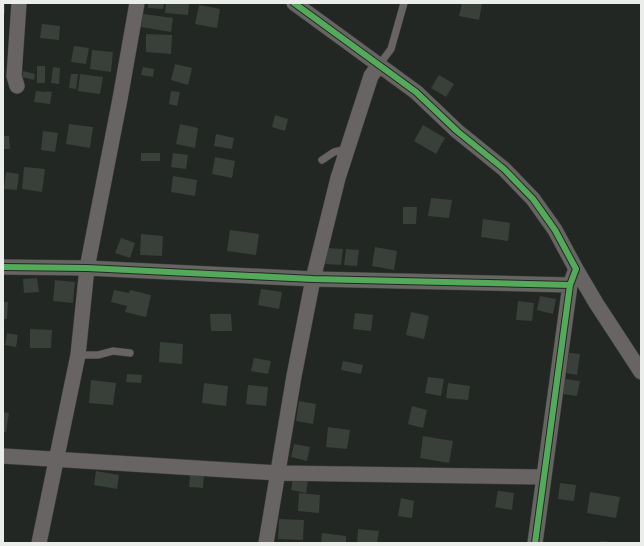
<svg xmlns="http://www.w3.org/2000/svg" width="644" height="546" font-family="'Alegreya Sans',sans-serif">
<rect width="100%" height="100%" fill="#232723"/>
<!-- building -->
<path fill="#393f39" d="M3 3H5V14H3Z
M148 3H164L163 9 148 8Z
M166 3H189L188 15 165 13Z
M462 3 482 4 479 20 459 16Z
M199 5 220 9 217 28 195 24Z
M143 14 173 18 171 32 141 27Z
M42 24 60 26 59 40 40 38Z
M146 34 172 35 171 54 146 52Z
M74 46 89 48 86 64 71 62Z
M92 50 113 52 111 72 90 69Z
M175 64 192 68 188 85 171 80Z
M37 66H45V83H37Z
M53 67 60 68 59 84 51 83Z
M143 67 154 69 153 77 141 75Z
M23 71 35 74 34 80 22 77Z
M71 74H78L76 89 69 88Z
M80 74 103 77 100 94 78 91Z
M439 75 454 84 446 97 431 88Z
M36 91 46 92V91L52 92 50 104 34 102Z
M171 91 180 92 177 106 169 104Z
M275 115 288 119 285 131 272 127Z
M69 124 93 127 90 148 66 144Z
M180 124 198 128 195 148 176 144Z
M423 125 445 138 436 154 414 141Z
M43 131 58 133 55 152 41 150Z
M216 134 234 138 232 149 214 146Z
M3 136H9L10 149H3Z
M141 153H160V161H141Z
M173 153 188 155 186 169 171 167Z
M215 157 235 161 232 178 212 174Z
M24 167 45 169 42 192 22 189Z
M6 172 19 174 17 190 4 189Z
M173 176 197 180 195 196 171 192Z
M431 198 452 200 449 218 428 216Z
M403 207H417L416 224H403Z
M483 219 510 223 508 241 481 237Z
M230 230 259 234 256 255 227 251Z
M141 234 163 236 162 256 140 255Z
M121 238 135 243 130 258 115 253Z
M375 247 397 251 394 270 372 266Z
M326 248 343 249 341 265 325 264Z
M346 249 359 250 357 266 344 265Z
M37 278 39 292 24 293 23 279Z
M55 280 75 282 73 303 53 301Z
M261 289 282 292 279 309 258 305Z
M114 290 129 293 130 290 151 295 146 317 125 312 127 306 111 302Z
M540 296 556 299 553 314 537 310Z
M518 301 534 303 532 321 516 320Z
M3 302H8L7 319H3Z
M411 312 429 316 424 339 406 335Z
M355 313 373 315 371 331 353 329Z
M210 314H231L232 331H211Z
M30 329 52 330 51 348H30Z
M7 333 18 335 16 347 5 345Z
M160 342 183 344 182 364 159 362Z
M569 353 580 354 577 375 566 373Z
M254 358 271 361 268 374 251 371Z
M343 361 363 365 361 374 341 370Z
M127 374 142 375 141 383 126 382Z
M428 377 444 379 441 396 425 393Z
M565 379 580 381 577 396 563 394Z
M91 380 116 383 113 405 89 403Z
M204 383 228 386 226 406 202 403Z
M448 383 470 386 468 400 446 398Z
M248 385 268 387 266 406 246 404Z
M299 401 316 404 313 424 296 421Z
M412 406 427 410 423 428 408 424Z
M3 412 9 413 6 432H3Z
M328 427 350 430 347 449 326 447Z
M423 436 453 441 449 463 420 458Z
M294 444 310 447 307 461 291 457Z
M96 471 119 475 117 489 94 485Z
M190 474H204L203 488 189 487Z
M293 478 308 481 306 493 291 490Z
M560 483 576 485 574 501 558 499Z
M498 491 514 493 512 510 495 507Z
M590 492 620 497 616 518 587 513Z
M299 493 320 495 319 513 298 511Z
M401 498 414 501 412 518 398 516Z
M279 519 304 520 303 540 278 539Z
M358 529 379 531 377 543H357Z
M322 533 346 536V543H321Z
M601 541 611 542V543H600Z"/>
<g fill="none" stroke-linecap="round" stroke-linejoin="round">
<defs>
<path id="service" d="M379 65 391 49 404 3
M322 160 334 152 347 149
M78 355H98L113 351 130 353"/>
<path id="minor" d="M294 3 416 92 457 131 504 169 533 199 555 230 576 269 570 285 535 543
M17 86 14 76 19 3
M3 267 87 268 313 279 570 285
M576 269 596 303 641 372
M3 456 278 473 543 477
M39 543 78 355 87 268 120 99 137 3
M266 543 294 376 313 279 338 178 371 76 379 65"/>
</defs>
<!-- service casing -->
<use href="#service" stroke="#404240" stroke-width="8"/>
<!-- minor casing -->
<use href="#minor" stroke="#404240" stroke-width="16"/>
<!-- service -->
<use href="#service" stroke="#686464" stroke-width="7"/>
<!-- minor -->
<use href="#minor" stroke="#686464" stroke-width="15"/>
<defs>
<path id="cycleway" d="M294 3 416 92 457 131 504 169 533 199 555 230 576 269 570 285 535 543
M3 267 87 268 313 279 570 285"/>
</defs>
<!-- cycleway casing -->
<use href="#cycleway" stroke="#222822" stroke-width="8"/>
<!-- cycleway -->
<use href="#cycleway" stroke="#51ab58" stroke-width="6"/>
</g>
<!-- border -->
<rect width="644" height="546" fill="none" stroke="#eaedea" stroke-width="8"/>
</svg>
